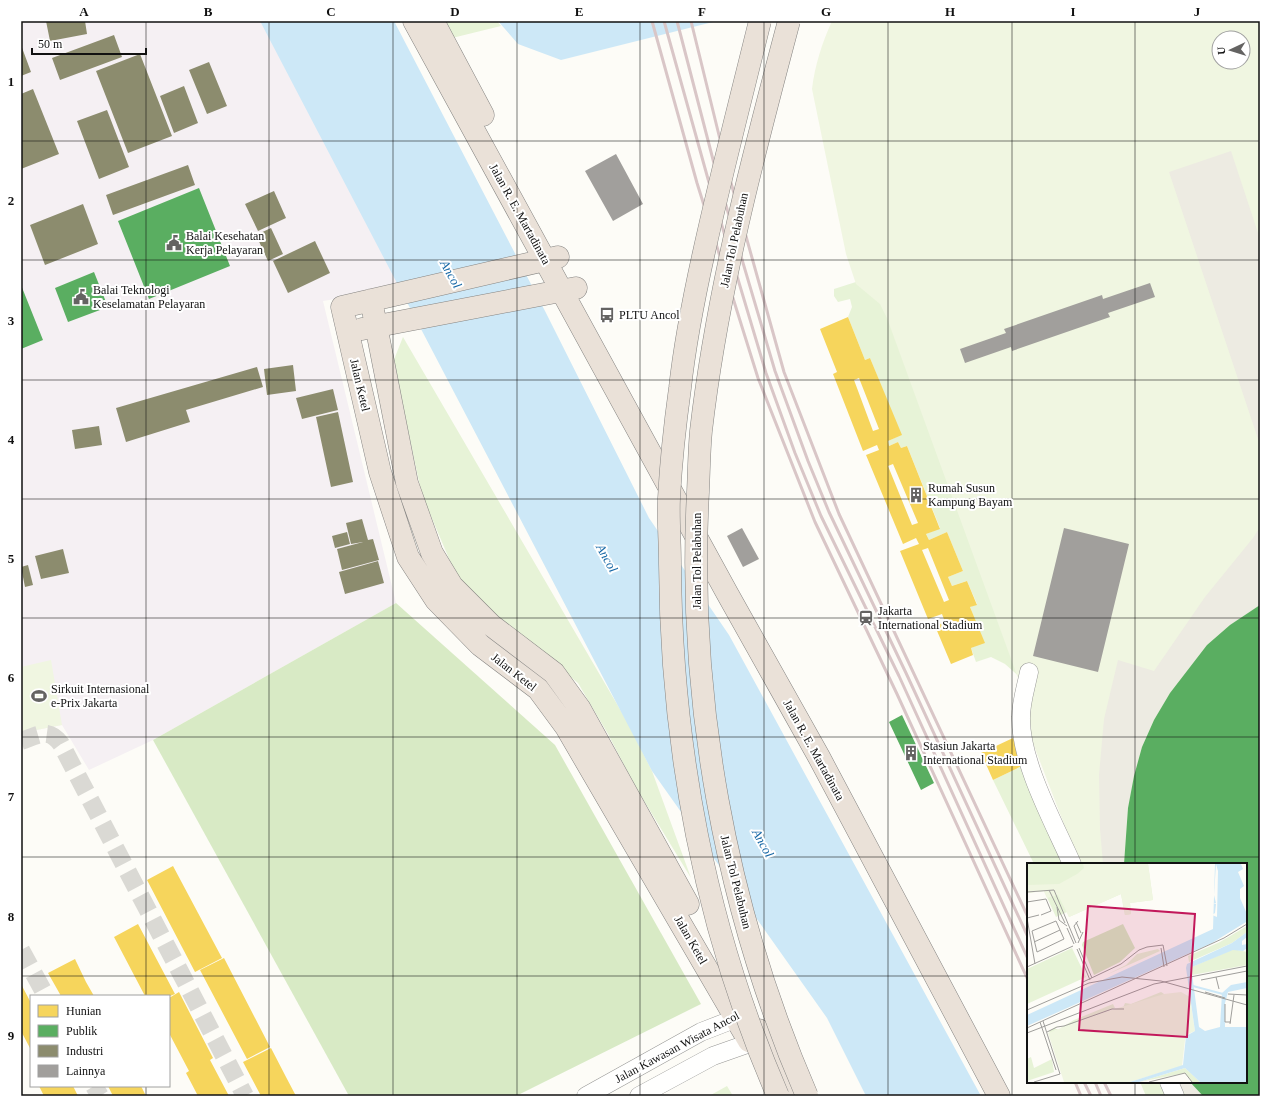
<svg xmlns="http://www.w3.org/2000/svg" width="1281" height="1117" font-family="'Times New Roman',serif">
<rect width="100%" height="100%" fill="#fdfcf7"/>
<!-- industrial -->
<path fill="#f5f0f3" d="M21 21H261L402 288 323 301 396 603 153 740 89 770 62 725 21 733Z"/>
<!-- green -->
<path fill="#e7f3d7" d="M433 21H497L501 26 444 40Z
M871 236 1021 678 1005 664 991 657 976 662 971 648 984 642 970 607 977 604 967 581 952 586 948 577 963 571 947 532 929 540 926 534 940 528 907 446 901 448 898 442 889 446 888 441 901 435 870 358 865 360 848 317 852 307 850 299 838 302 834 296V289L859 281Z
M403 337 628 723 652 771 691 878 635 786 608 734 578 683 498 618 456 575 422 495 393 362Z
M1026 764 1065 864H1034L993 780Z
M1140 1082H1166L1172 1096H1146Z
M727 1086 733 1096H709Z"/>
<!-- forest -->
<path fill="#d8eac5" d="M396 603 555 745 701 1004 516 1096H349L153 740Z"/>
<!-- pitch -->
<path fill="#f0f6e1" fill-rule="evenodd" d="M832 21H1260V1096H1184L1178 1082H1246V864H1080L1077 858 1031 738 1018 678 887 318 880 304 856 284 846 254 812 89C815 65 822 43 832 21ZM1219 38H1243V62H1219Z
M51 660 62 725 21 733V667Z"/>
<!-- plaza -->
<path fill="#edebe2" d="M1231 151 1260 239V445L1169 172Z
M1260 527V605L1230 625 1207 645 1170 693 1154 720 1142 747 1134 776 1128 808 1124 864H1103L1100 829 1099 775 1104 719 1118 660 1154 671 1205 597 1253 538Z
M1176 1082H1190L1203 1096H1187Z"/>
<!-- water -->
<path fill="#cde8f7" d="M260 21H394L545 311 649 518 729 635 981 1096H866L827 1018 652 771Z
M498 21H717L561 60 518 44Z"/>
<!-- homes -->
<path fill="#f6d55c" fill-rule="evenodd" d="M848 317 865 360 870 358 902 435 888 441 889 446 898 442 901 448 907 446 940 529 926 534 929 540 947 532 963 571 948 577 952 586 967 581 977 605 970 607 985 643 971 648 973 655 951 664 935 626 945 622 942 614 928 619 900 551 919 544 916 538 903 544 866 455 879 450 877 445 863 451 833 374 837 372 820 329ZM859 378 879 429 873 431 854 380ZM893 464 918 523 912 525 888 466ZM928 548 949 600 944 602 922 550Z
M1013 738 1026 764 993 780 981 753Z
M173 866 222 958 195 972 147 880Z
M138 924 175 994 170 996H145L114 937Z
M224 958 270 1047 247 1059 200 970Z
M75 959 86 982 94 996H61L48 973Z
M21 984 31 1003V1050L21 1031Z
M179 992 213 1058 210 1060 229 1096H198L186 1073 189 1071 169 1033V998Z
M271 1048 286 1077 296 1096H261L243 1062Z
M39 1086H73L78 1096H44Z
M108 1086H141L146 1096H113Z"/>
<!-- public -->
<path fill="#5aae61" d="M199 188 230 266 149 299 118 221Z
M94 272 108 307 68 322 55 288Z
M21 285 43 340 21 349Z
M1260 605V1096H1203L1190 1082H1246V864H1124L1128 808 1134 776 1142 747 1154 720 1170 693 1207 645 1230 625Z
M902 715 934 783 921 790 889 722Z"/>
<!-- industry -->
<path fill="#8c8c6e" d="M46 21H85L87 34 50 41Z
M114 35 122 57 60 80 52 58Z
M21 45 31 72 21 76Z
M140 54 172 136 128 153 96 71Z
M209 62 227 106 207 114 189 70Z
M184 86 198 123 174 133 160 96Z
M33 89 59 154 21 169V94Z
M107 110 129 167 99 179 77 121Z
M188 165 195 185 113 215 106 195Z
M274 191 286 218 258 231 245 204Z
M83 204 98 244 45 265 30 225Z
M271 228 283 254 268 261 256 235Z
M315 241 330 273 288 293 273 261Z
M293 365 296 391 267 395 264 369Z
M257 367 263 387 186 410 190 422 126 442 116 408Z
M333 389 338 410 302 419 296 398Z
M338 412 353 482 331 487 316 417Z
M99 426 102 445 75 449 72 430Z
M362 519 368 540 373 539 379 560 342 570 337 549 363 542 351 544 346 523Z
M347 532 350 544 335 548 332 536Z
M63 549 69 573 41 579 35 556Z
M378 561 384 583 345 594 339 572Z
M28 565 33 585 25 587 21 567Z"/>
<!-- building -->
<path fill="#a19f9c" d="M616 154 643 204 613 221 585 171Z
M1150 283 1155 297 1108 313 1110 317 1012 351 1011 347 965 363 960 349 1006 333 1004 329 1102 295 1103 299Z
M742 528 759 559 743 567 727 536Z
M1064 528 1129 544 1098 672 1033 656Z"/>
<g fill="none" stroke-linecap="round" stroke-linejoin="round">
<!-- minor-tunnel -->
<path stroke="#dad9d4" stroke-width="18" stroke-dasharray="18 9" stroke-linecap="butt" d="M21 741C39 735 48 727 61 744L245 1096
M21 950 46 996
M94 1086 100 1096"/>
<defs>
<path id="minor" d="M1029 672C1026 687 1021 702 1021 717 1020 762 1054 823 1072 864
M1169 1082 1175 1096
M586 1096 701 1032 737 1018 746 1009
M639 1096 713 1056 750 1043 760 1034"/>
<path id="highway" d="M414 21 727 593 819 757 999 1096
M433 21 483 115
M558 257 342 307 380 472 408 557 436 600 480 645 538 689 566 727 749 1041
M371 300 407 483 432 553 452 586 491 625 554 673 580 709 688 904
M362 329 576 288
M759 1030 797 1096"/>
</defs>
<!-- minor casing -->
<use href="#minor" stroke="#979795" stroke-width="19"/>
<!-- highway casing -->
<use href="#highway" stroke="#858482" stroke-width="23"/>
<!-- minor -->
<use href="#minor" stroke="#fffffe" stroke-width="18"/>
<!-- highway -->
<use href="#highway" stroke="#eae1d8" stroke-width="22"/>
<!-- rail -->
<path stroke="#d9c6c7" stroke-width="3" d="M652 21 697 183 758 378 815 522 897 694 1028 980
M664 21 708 179 766 373 795 453 821 516 899 676 1028 959
M677 21 717 175 775 371 808 461 829 512 906 673 1028 937
M691 21 728 172 784 372 839 514 1028 917
M1075 1082 1081 1096
M1084 1082 1091 1096
M1095 1082 1101 1096
M1104 1082 1111 1096"/>
<defs>
<path id="highway-bridge" d="M760 21C741 98 721 175 704 252 694 297 685 342 680 388 675 424 671 461 669 498 668 520 670 542 670 564 671 746 705 928 778 1096
M789 21C753 156 717 292 701 431 699 452 699 472 698 492 687 698 725 907 807 1096"/>
</defs>
<!-- highway-bridge casing -->
<use href="#highway-bridge" stroke="#858482" stroke-width="23" stroke-linecap="butt"/>
<!-- highway-bridge -->
<use href="#highway-bridge" stroke="#eae1d8" stroke-width="22"/>
</g>
<!-- grid -->
<path fill="none" stroke="#111" stroke-width="1" stroke-opacity="0.55" d="M146 21V996M269 21V1096M393 21V1096M517 21V1096M640 21V1096M764 21V1096M888 21V1096M1012 21V1096M1135 21V864M21 141H1260M21 260H1260M21 380H1260M21 499H1260M21 618H1260M21 737H1260M21 857H1260M21 976H1028M1246 976H1260M1135 1082V1096M146 1086V1096"/>
<!-- icons -->
<defs>
<symbol id="civic-bare" viewBox="-9 -9 18 18"><path d="M-.6-6.5H3V-4.5H.6V-3L4-1V1h2V6H-6V1h2V-1L-.6-3ZM-1.2 2.5V6h2.4V2.5Z" fill="#646362" stroke="#fff" stroke-width="2.5" paint-order="stroke"/></symbol>
<symbol id="bus-bare" viewBox="-9 -9 18 18"><path d="M-5-6H5V4H4V6H2V4H-2V6H-4V4H-5ZM-3.5-4V0h7V-4ZM-3.5 1.2v1.5H-2V1.2ZM2 1.2v1.5H3.5V1.2Z" fill="#646362" stroke="#fff" stroke-width="2.5" paint-order="stroke"/></symbol>
<symbol id="building-bare" viewBox="-9 -9 18 18"><path d="M-4-6H4V6H1V3H-1V6H-4ZM-2.5-4.3h1.7v1.8h-1.7ZM.8-4.3h1.7v1.8H.8ZM-2.5-1h1.7V.8h-1.7ZM.8-1h1.7V.8H.8Z" fill="#646362" stroke="#fff" stroke-width="2.5" paint-order="stroke"/></symbol>
<symbol id="station-bare" viewBox="-9 -9 18 18"><path d="M-3-6H3Q5-6 5-4V2Q5 4 3 4L4.5 6H3L1.5 4h-3L-3 6H-4.5L-3 4Q-5 4-5 2V-4Q-5-6-3-6ZM-3.5-4v3h7v-3ZM-3.5 1v1.5H-2V1ZM2 1v1.5H3.5V1Z" fill="#646362" stroke="#fff" stroke-width="2.5" paint-order="stroke"/></symbol>
<symbol id="stadium-bare" viewBox="-9 -9 18 18"><path d="M0-5a6.5 5 0 1 0 0 10a6.5 5 0 1 0 0-10ZM-3.5-1.8h7v3.6h-7Z" fill="#646362" stroke="#fff" stroke-width="2.5" paint-order="stroke"/></symbol>
</defs>
<g fill-rule="evenodd">
<use href="#civic-bare" x="163" y="232" width="22" height="22"/>
<use href="#civic-bare" x="70" y="286" width="22" height="22"/>
<use href="#bus-bare" x="596" y="304" width="22" height="22"/>
<use href="#building-bare" x="905" y="484" width="22" height="22"/>
<use href="#station-bare" x="855" y="607" width="22" height="22"/>
<use href="#stadium-bare" x="28" y="685" width="22" height="22"/>
<use href="#building-bare" x="900" y="742" width="22" height="22"/>
</g>
<g text-anchor="middle" dominant-baseline="central" stroke-width="4" stroke-linejoin="round" paint-order="stroke">
<!-- street labels -->
<g font-size="12" fill="#111" stroke="#fff">
<text transform="translate(520 214) rotate(61)">Jalan R. E. Martadinata</text>
<text transform="translate(734 240) rotate(-78)">Jalan Tol Pelabuhan</text>
<text transform="translate(360 385) rotate(77)">Jalan Ketel</text>
<text transform="translate(697 561) rotate(-90)">Jalan Tol Pelabuhan</text>
<text transform="translate(514 672) rotate(38)">Jalan Ketel</text>
<text transform="translate(814 750) rotate(61)">Jalan R. E. Martadinata</text>
<text transform="translate(736 882) rotate(76)">Jalan Tol Pelabuhan</text>
<text transform="translate(691 940) rotate(60)">Jalan Ketel</text>
<text transform="translate(677 1047) rotate(-28)">Jalan Kawasan Wisata Ancol</text>
</g>
<!-- poi labels -->
<g font-size="12" fill="#111" stroke="#fff" text-anchor="start">
<text x="186" y="236">Balai Kesehatan<tspan x="186" dy="14">Kerja Pelayaran</tspan></text>
<text x="93" y="290">Balai Teknologi<tspan x="93" dy="14">Keselamatan Pelayaran</tspan></text>
<text x="619" y="315">PLTU Ancol</text>
<text x="928" y="488">Rumah Susun<tspan x="928" dy="14">Kampung Bayam</tspan></text>
<text x="878" y="611">Jakarta<tspan x="878" dy="14">International Stadium</tspan></text>
<text x="51" y="689">Sirkuit Internasional<tspan x="51" dy="14">e-Prix Jakarta</tspan></text>
<text x="923" y="746">Stasiun Jakarta<tspan x="923" dy="14">International Stadium</tspan></text>
</g>
<!-- water labels -->
<g font-size="13" font-style="italic" fill="#1768a6" stroke="#fff">
<text transform="translate(451 274) rotate(61)">Ancol</text>
<text transform="translate(607 558) rotate(61)">Ancol</text>
<text transform="translate(763 843) rotate(61)">Ancol</text>
</g>
</g>
<!-- overview -->
<g transform="translate(1027 863)">
<rect width="220" height="220" fill="#fdfcf7"/>
<path d="M0 1H121L126 37 103 40 104 51 98 52 94 31 42 54 40 49 29 54 17 28 0 30ZM220 63V69L205 80 162 99 161 93 193 79ZM45 85 59 114 0 141V106ZM131 86 133 88 79 112 99 102 110 91ZM206 86 220 89V102L165 112V104ZM134 129 140 133 96 145 98 140 104 141ZM86 141 88 145 27 168 31 188 22 168 30 163 28 166H32L47 157ZM4 194 7 205 25 196 27 209 0 218V196ZM158 205 173 219H165L158 210 112 219Z" fill="#e7f3d7"/>
<path d="M96 61 108 85 93 99 67 112 55 82 56 79Z" fill="#d8eac5"/>
<path d="M56 1H121L126 37 103 40 104 51 98 52 94 31 42 54 31 32 20 35 17 28 0 30V22L32 21 50 11 57 5ZM154 129 163 134 168 168 161 171 158 177 155 203 103 219H37L21 170 78 149 137 131Z" fill="#f0f6e1"/>
<path d="M188 1H214L216 6 211 9 217 23 213 26V35L220 51 219 59 185 80 0 163V152L186 66ZM220 69V74L215 78V82L220 81V85L216 88 206 87 165 104V110L172 164 178 168 193 164 195 130 204 122 220 119V125L201 129 198 140V164H220V219H173L158 205 112 219H103L156 202 159 173 168 168 159 105 160 101 205 80Z" fill="#cde8f7"/>
<path d="M189 1 191 8 190 54 185 52 188 50 189 41H186L189 40 187 32Z" fill="#fdfcf7"/>
<path fill="none" stroke="#cde8f7" stroke-width="2" d="M166 123 196 131"/>
<path fill="none" stroke="#9f9e9b" stroke-width="1" d="M22 27 38 60M0 29 27 27 49 80M0 39 19 36 24 48 14 52M30 44 32 57 40 63M0 55 8 101M0 55 12 52M29 58 37 76 10 89 5 68ZM51 58 47 63 52 76M49 59 54 70M40 65 47 81M7 79 33 67M51 80 56 69M52 85 65 115M134 85 137 104M50 86 63 117M0 104 46 83M189 114 192 126M174 117 220 108M56 119 94 101 112 87 120 84 136 82 140 103M178 129 198 135M201 131 220 132M198 141V159H204M0 147 62 120 95 114 134 118 220 142M13 159 29 207M203 161 207 132M0 165 197 75 220 61M20 169 30 164 37 163 85 146H97M0 170 127 121 220 103M7 219 33 211 16 158M122 219 158 210 165 219"/>
<path fill="#c2185b" fill-opacity="0.15" stroke="#c2185b" stroke-width="2" d="M61 43 168 51 160 174 52 167Z"/>
<rect width="220" height="220" fill="none" stroke="#111" stroke-width="2"/>
</g>
<!-- border -->
<rect width="1281" height="1117" fill="none" stroke="#ffffff" stroke-width="44"/>
<!-- legend -->
<rect x="30" y="995" width="140" height="92" fill="#ffffff" stroke="#a0a0a0"/>
<rect x="38" y="1005" width="20" height="12" fill="#f6d55c" stroke="#a0a0a0"/>
<text x="66" y="1015" font-size="12" fill="#111111">Hunian</text>
<rect x="38" y="1025" width="20" height="12" fill="#5aae61" stroke="#a0a0a0"/>
<text x="66" y="1035" font-size="12" fill="#111111">Publik</text>
<rect x="38" y="1045" width="20" height="12" fill="#8c8c6e" stroke="#a0a0a0"/>
<text x="66" y="1055" font-size="12" fill="#111111">Industri</text>
<rect x="38" y="1065" width="20" height="12" fill="#a19f9c" stroke="#a0a0a0"/>
<text x="66" y="1075" font-size="12" fill="#111111">Lainnya</text>
<!-- north arrow -->
<g transform="translate(1231 50) rotate(266)"><circle r="19" fill="#ffffff" stroke="#a0a0a0"/>
<path d="M0-3L7 15L0 10L-7 15Z" fill="#646362"/>
<text y="-6" font-size="11" font-weight="bold" text-anchor="middle" fill="#111111">U</text>
</g>
<!-- scale -->
<path d="M32 48v6h114v-6" fill="none" stroke="#111111" stroke-width="2"/>
<text x="38" y="48" font-size="12" fill="#111111" stroke="#ffffff" stroke-width="3" paint-order="stroke">50 m</text>
<rect x="22" y="22" width="1237" height="1073" fill="none" stroke="#111" stroke-width="1.5"/>
<g font-size="13" text-anchor="middle" font-weight="bold" fill="#111">
<text x="84" y="16">A</text>
<text x="208" y="16">B</text>
<text x="331" y="16">C</text>
<text x="455" y="16">D</text>
<text x="579" y="16">E</text>
<text x="702" y="16">F</text>
<text x="826" y="16">G</text>
<text x="950" y="16">H</text>
<text x="1073" y="16">I</text>
<text x="1197" y="16">J</text>
<text x="11" y="86">1</text>
<text x="11" y="205">2</text>
<text x="11" y="325">3</text>
<text x="11" y="444">4</text>
<text x="11" y="563">5</text>
<text x="11" y="682">6</text>
<text x="11" y="801">7</text>
<text x="11" y="921">8</text>
<text x="11" y="1040">9</text>
</g>
</svg>
